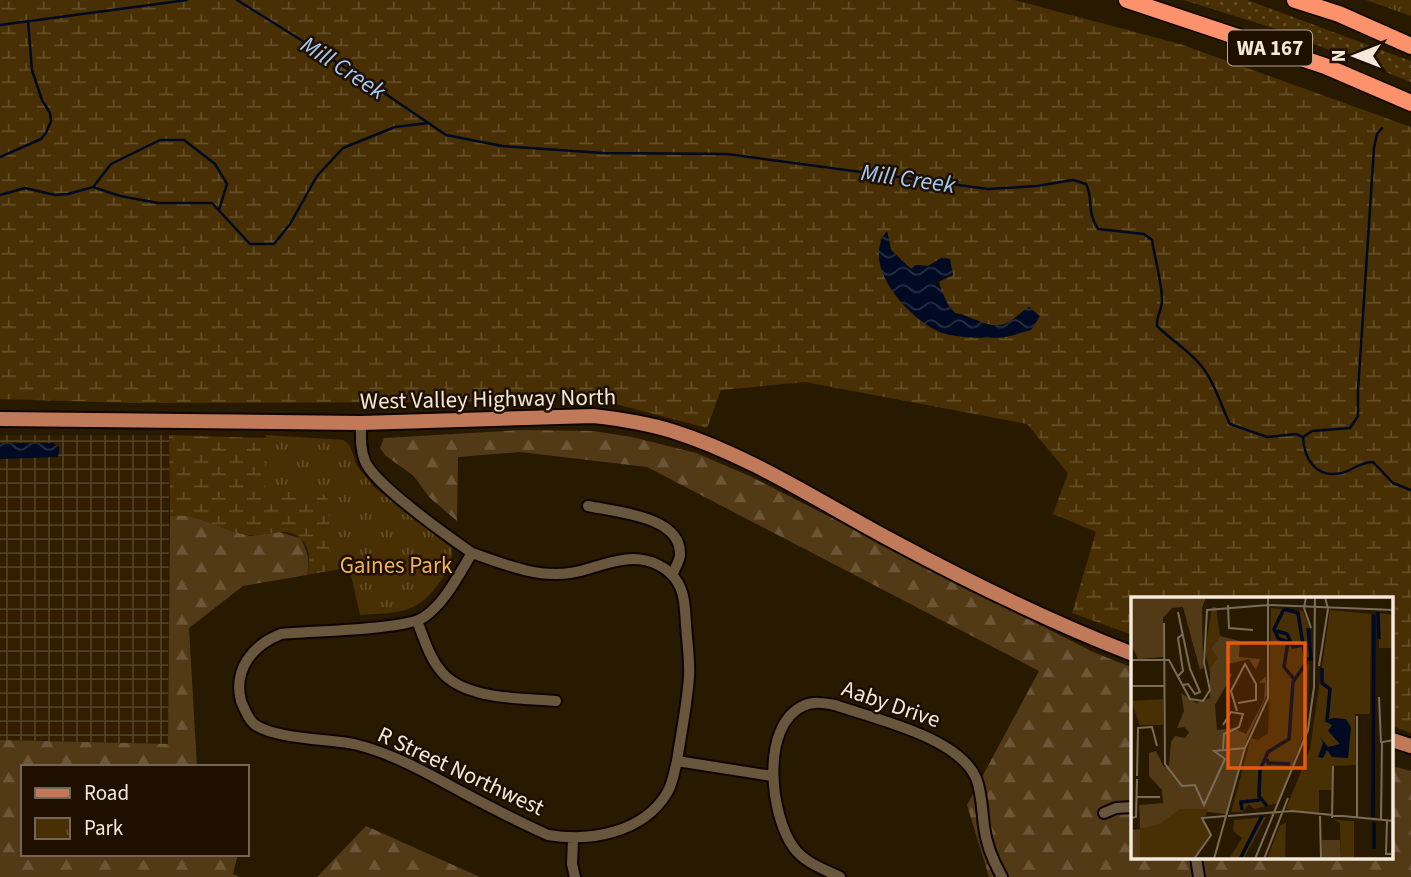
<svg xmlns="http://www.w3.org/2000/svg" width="1411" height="877" font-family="'Source Sans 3',sans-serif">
<defs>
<pattern id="industrial-grid" width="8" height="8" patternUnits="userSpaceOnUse" patternTransform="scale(1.75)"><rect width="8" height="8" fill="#331f00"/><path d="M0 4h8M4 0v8" fill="none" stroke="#514025"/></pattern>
<pattern id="grass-dots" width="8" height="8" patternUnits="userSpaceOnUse" patternTransform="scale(1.75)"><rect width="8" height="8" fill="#483004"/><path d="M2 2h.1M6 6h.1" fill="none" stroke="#634e28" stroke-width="1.8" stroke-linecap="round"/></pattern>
<pattern id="forest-firs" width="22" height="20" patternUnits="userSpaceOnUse" patternTransform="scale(1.75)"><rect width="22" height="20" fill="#523a16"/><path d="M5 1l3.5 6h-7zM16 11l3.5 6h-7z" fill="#6c5637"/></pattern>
<pattern id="wetland-marsh" width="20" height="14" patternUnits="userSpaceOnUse" patternTransform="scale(1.75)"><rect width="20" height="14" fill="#483004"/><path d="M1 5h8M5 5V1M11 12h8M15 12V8" fill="none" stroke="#634e28"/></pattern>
<pattern id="park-tufts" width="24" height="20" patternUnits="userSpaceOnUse" patternTransform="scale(1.75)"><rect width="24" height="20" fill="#483004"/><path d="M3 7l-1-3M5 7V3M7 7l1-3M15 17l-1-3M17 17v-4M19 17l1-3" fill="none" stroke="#634e28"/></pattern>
<pattern id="water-waves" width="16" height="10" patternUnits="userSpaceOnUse" patternTransform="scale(1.75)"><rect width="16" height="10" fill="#000a23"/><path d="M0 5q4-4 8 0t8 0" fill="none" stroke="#262e42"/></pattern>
</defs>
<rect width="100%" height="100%" fill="#281901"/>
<!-- industrial -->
<path fill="url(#industrial-grid)" d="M0 435H169L168 744 0 740Z"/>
<!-- grass -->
<path fill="url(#grass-dots)" d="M1184 0H1247L1411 61V82L1276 29Z"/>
<!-- forest -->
<path fill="url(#forest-firs)" d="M522 430 593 431 632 437 696 453 752 477 1093 652 1133 668V858H1392V766L1411 771V877H989L967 805 1039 671 647 467 520 452 458 457 457 521 429 497 414 476 386 456 380 448 384 438Z
M184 514 250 536 279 532 300 538C308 552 310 560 307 575L243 586 189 628 197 767H23V854H238L233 874 240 877H0V740L168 744 170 516Z
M366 826 480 877H317Z"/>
<!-- wetland -->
<path fill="url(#wetland-marsh)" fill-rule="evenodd" d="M0 0H1014L1180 44 1411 127V733L1392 726V599H1133V635L1072 613 1096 532 1053 514 1068 473 1027 424 805 382 721 390 707 428 612 403 559 395 466 402 133 403 0 399ZM887 232 891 250 911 269 916 265 928 266 943 257C938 281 937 293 955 313 971 315 988 330 1004 324 1013 321 1021 312 1028 308L1005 337 951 335 939 332 880 240Z
M169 435 268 438 328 444 339 569 307 575C310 563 311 549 301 539 286 524 265 538 248 535 221 531 197 512 170 516Z"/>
<!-- park -->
<path fill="url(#park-tufts)" d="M1366 0H1411V16Z
M266 435 344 440 350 446 357 466 374 487 452 548C453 561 449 569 442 579 417 615 401 612 360 615L349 566 329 571V500L321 492H265Z"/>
<!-- water -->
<path fill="url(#water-waves)" d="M887 231 891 250 911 269 916 265 928 266 943 257 950 259 953 275 938 282 948 305 955 313C971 315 988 330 1005 324 1013 321 1021 312 1029 307L1040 316 1031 330C1022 332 1013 336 1005 337 990 339 954 338 940 332 909 319 859 265 887 231Z
M0 443H53L59 447V454L57 457 0 459Z"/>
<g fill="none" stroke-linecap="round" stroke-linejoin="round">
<!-- stream -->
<path stroke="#000a23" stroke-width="2.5" d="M237 0 365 80 446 135 502 146 603 153 727 154 988 189 1037 186 1073 180 1086 184C1094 199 1086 211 1098 229L1144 234 1152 240C1155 259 1161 279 1162 298 1163 308 1156 316 1157 326 1171 340 1191 352 1203 368 1215 383 1221 406 1230 424L1267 437 1296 434 1303 437C1304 459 1316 479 1342 473 1353 470 1360 462 1373 462L1393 483 1411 490
M0 25 187 0
M0 157 41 139 46 133 51 121 50 113 42 100 32 70 28 21
M94 186 111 164 160 140H184L215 164 227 184 219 210
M0 195 25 188 55 195 68 194 93 187 120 196 158 203H212L250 244H274L290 224 317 176 343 148 395 127 428 123
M1303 437 1312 431 1350 428 1358 416V391L1374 148 1377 134 1382 128"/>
<defs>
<path id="minor" d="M361 423C361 436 360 449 365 461 374 484 449 537 472 553
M588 506C616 512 681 516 680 554 680 561 675 568 672 575
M417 621C424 638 429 657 441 671 464 700 522 698 556 701
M677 761C681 734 687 705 689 677 690 659 687 642 686 624 685 610 685 595 678 583 669 567 650 559 633 559 611 559 591 570 570 573 536 578 504 564 472 553 459 574 445 603 424 617 406 630 308 631 281 634 253 645 233 669 241 701 244 708 248 719 254 724 274 739 328 739 354 744 392 753 427 773 462 792 490 807 519 822 548 835 590 842 643 833 667 793 673 783 674 772 677 761L772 776
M1104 813 1116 808 1133 807
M573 839 572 864 575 877
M1196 858 1199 877
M840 877C824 869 805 863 794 848 770 816 760 726 803 706 813 701 824 703 835 705 875 719 958 737 976 778 982 793 982 811 984 826 986 845 993 861 1002 877"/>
<path id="major" d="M0 419 361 423 593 416C620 419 646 423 672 431 749 455 820 502 891 540 967 581 1053 623 1133 654
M1392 740 1411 746"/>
<path id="highway" d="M1127 0 1325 66 1411 103
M1295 0 1339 14 1411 46"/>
</defs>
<!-- minor casing -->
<use href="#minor" stroke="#100400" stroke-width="14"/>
<!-- major casing -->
<use href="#major" stroke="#100400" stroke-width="18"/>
<!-- highway casing -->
<use href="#highway" stroke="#100400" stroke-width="19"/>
<!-- minor -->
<use href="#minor" stroke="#69573d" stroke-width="10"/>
<!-- major -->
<use href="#major" stroke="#c17a59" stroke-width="14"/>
<!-- highway -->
<use href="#highway" stroke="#fb926b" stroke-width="16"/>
</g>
<g text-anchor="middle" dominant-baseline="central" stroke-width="5" stroke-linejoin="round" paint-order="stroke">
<!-- shield labels -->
<rect fill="#1e0f00" stroke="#b4a899" stroke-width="2" x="1228" y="30.5" width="84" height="35" rx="5"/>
<g font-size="21" font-weight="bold" fill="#f4e9da">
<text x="1270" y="48">WA 167</text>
</g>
<!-- street labels -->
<g font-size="23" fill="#f4e9da" stroke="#1e0f00">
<text transform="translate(488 399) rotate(-1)">West Valley Highway North</text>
<text transform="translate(891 704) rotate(19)">Aaby Drive</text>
<text transform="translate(461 771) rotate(25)">R Street Northwest</text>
</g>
<!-- park labels -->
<g font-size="23" fill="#f1b454" stroke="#1e0f00">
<text x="396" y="565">Gaines Park</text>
</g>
<!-- water labels -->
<g font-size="24" font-style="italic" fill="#a3cbfa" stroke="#1e0f00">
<text transform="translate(343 68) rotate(33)">Mill Creek</text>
<text transform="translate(908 179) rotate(8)">Mill Creek</text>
</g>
</g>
<!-- overview -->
<g transform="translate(1131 597)">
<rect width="262" height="262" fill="#281901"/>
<path d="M81 10H85L89 39 80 51 88 61 79 76 74 54ZM203 223 223 224V262H210L209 226Z" fill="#483004"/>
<path d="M0 0H75L71 11 72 71 69 73 52 10 41 11 32 21V60L7 62 0 47ZM89 39 109 44 108 60 129 62 125 73 118 62 97 67 95 72 101 78 84 108 86 133 103 131 115 137 133 103 134 86H128L135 79 136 98 116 142 95 217 50 212 28 228 9 232V262H0V233L9 232 8 208 32 206 31 193 18 179V156L25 154 33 170 38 168 40 145 44 139 54 141 58 135 53 130 46 131 53 114 50 96 65 106 79 101V72L87 61 80 51ZM191 243H209L210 262H191Z" fill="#523a16"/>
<path d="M140 11 172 14 179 32 176 129 147 206 123 212 118 207 111 215H100L120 141 127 143 137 136ZM248 16 262 18V51H248ZM135 220 113 262H98L111 241 102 234 103 223ZM155 226 154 262H136L149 228Z" fill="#483004"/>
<path d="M50 212H77L72 224 80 235 63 262H9V232L28 227Z" fill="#483004"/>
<path d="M199 13 240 17 239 117H224L225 168 201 169V193H188V218L155 212 179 152ZM32 102V128H9L0 104Z" fill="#483004"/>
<path d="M202 121 215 122 220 130 217 161 201 160 196 153 192 161 187 160 192 146 189 140 197 150 209 147 197 134 201 128 193 124Z" fill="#000a23"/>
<path fill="none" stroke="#000a23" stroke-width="3.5" d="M153 12 143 32 147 41 157 45 153 70 163 82M247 15 248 42M146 34 156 37 162 50 171 48M175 62H180L177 31M191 71V86L199 92 196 123M136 162 137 166 159 167M136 209 128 199 129 173 137 155 158 142 162 85 175 66 167 16 153 12M111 213 110 205 129 203M242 220 243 18M243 225V252M109 262 131 219"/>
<path fill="none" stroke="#7a6c58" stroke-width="2" d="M175 0 173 11 180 31M97 8 98 31 122 33M137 8 263 13M47 15 59 72 69 95 64 97 57 87 52 88M33 26 34 167 51 189 64 188 73 208 94 162 83 154 114 151M0 63H38L59 102 72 104 79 93 73 66 76 13 137 8M188 69 197 12 194 0M47 79 52 74 47 41 52 37M0 89H33M248 100 250 146M106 114 100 94 114 67 125 87V103L107 106M92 128 100 115 112 117 108 130 93 137 92 152M6 179 7 131 21 130 26 149M6 200H29M97 219 161 214 263 224M189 219 190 262M0 221 5 220 6 182M201 221 202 169M226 222V119M250 222 251 145 263 143M256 224 255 257H263M63 262 80 238 71 221 95 219M83 262 114 151 137 101V0M124 262 177 133 183 90 184 0M133 262 157 201"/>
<path fill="#e8590c" fill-opacity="0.15" stroke="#e8590c" stroke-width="3.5" d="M97 46H174V171H97Z"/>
<rect width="262" height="262" fill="none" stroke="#f4e9da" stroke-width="3.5"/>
</g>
<!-- legend -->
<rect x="21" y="765" width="228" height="91" fill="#1e0f00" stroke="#746657" stroke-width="2"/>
<rect x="35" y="788" width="35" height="10" fill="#c17a59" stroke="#746657" stroke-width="2"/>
<text x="84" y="800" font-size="21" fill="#f4e9da">Road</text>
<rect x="35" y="818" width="35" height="21" fill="url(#park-tufts)" stroke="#746657" stroke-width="2"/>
<text x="84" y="835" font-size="21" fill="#f4e9da">Park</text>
<!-- north arrow -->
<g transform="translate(1355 56) rotate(270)" stroke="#1e0f00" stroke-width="5" paint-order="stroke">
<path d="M0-5L12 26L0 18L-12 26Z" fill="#f4e9da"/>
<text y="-10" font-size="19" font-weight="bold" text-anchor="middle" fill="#f4e9da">N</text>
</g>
</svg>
